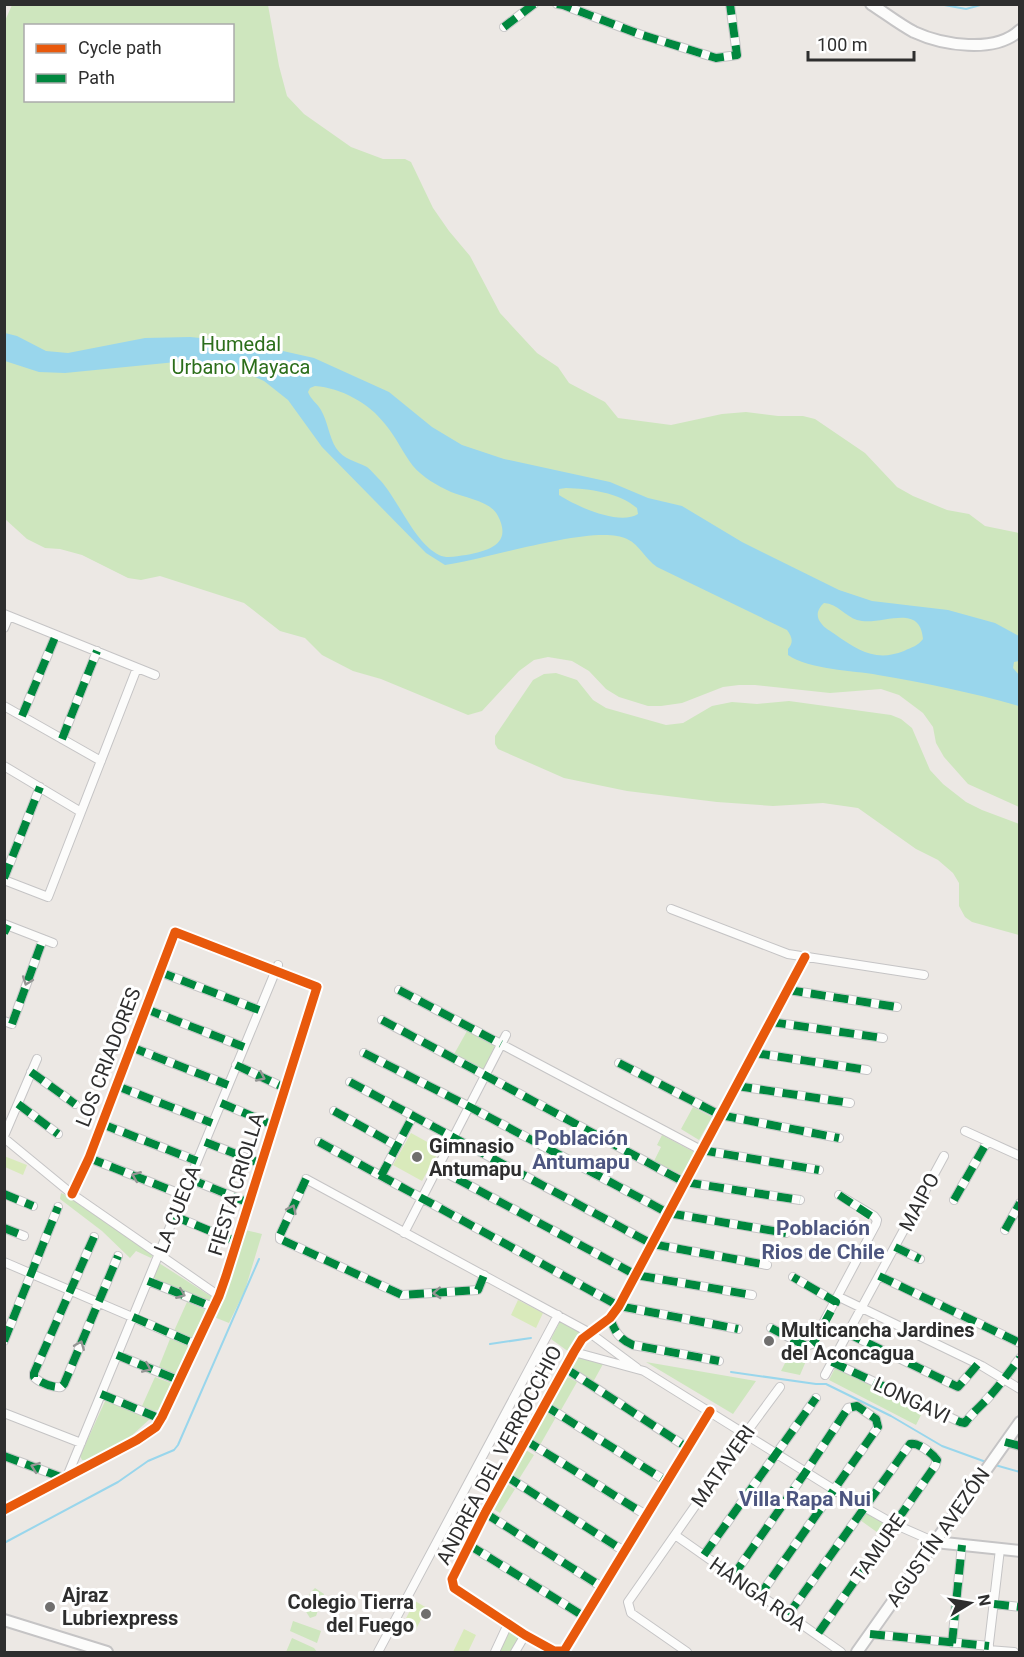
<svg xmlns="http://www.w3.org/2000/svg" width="1024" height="1657" font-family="Roboto,sans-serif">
<rect width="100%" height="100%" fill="#ece8e4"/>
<!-- green -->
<path fill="#cee6be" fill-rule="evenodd" d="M12 5H268L279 66 287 96 304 114 351 147 383 159H405L411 162 433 208 449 231 470 256 500 313 537 353 558 367 569 383 605 402 618 418 671 425 722 414 746 412 778 416H803L815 419 865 453 897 487 913 496 947 510 969 514 985 526 1019 533V807L968 784 944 757 936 743 933 727 923 713 899 695 881 689 830 693 755 685H739L723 687 682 703 661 706H648L619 697 606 689 589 671 572 661 548 657 534 660 519 671 482 711 468 715 381 679 353 671 322 655 305 638 280 631 244 603 160 576 141 580 128 578 82 555 60 549 45 548 27 539 5 519 4 23ZM26 26H232V100H26Z
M556 673 577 680 593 700 606 708 666 725 683 723 712 706 732 702 757 704 789 701 891 715 901 719 912 728 930 770 943 784 966 802 982 810 1019 824V935L972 922 965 917 959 906V883L953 873 938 860 916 849 858 808 823 803 773 806 717 802 627 791 564 778 498 749 495 744V736L533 680 544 674Z
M467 1031 496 1047 483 1073 453 1056Z
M693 1107 712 1117 699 1140 681 1129Z
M662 1135 694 1152 682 1175 654 1161 661 1147 657 1145Z
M61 1193 70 1197 153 1255 151 1258 136 1251 130 1258 102 1231 60 1199Z
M245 1230 262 1234 245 1290 229 1323 214 1317 231 1277Z
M159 1263 212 1297 210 1303 153 1278Z
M187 1302 206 1310 192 1338 174 1331Z
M561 1319 583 1328 569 1352 551 1339Z
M170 1339 189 1345 175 1375 158 1369Z
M794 1345 809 1354 800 1375 781 1371Z
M577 1357 603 1364 592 1384 570 1369Z
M646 1362 756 1381 733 1414Z
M836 1366 923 1411 916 1425 829 1380Z
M566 1376 577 1382 561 1410 551 1404Z
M155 1377 171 1383 159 1410 154 1411 142 1406Z
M106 1399 151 1418 129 1438 89 1460H82L80 1456Z
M546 1411 556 1417 540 1445 530 1439Z
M526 1450 534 1455 519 1479 511 1473Z
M507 1484 515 1489 500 1513 492 1508Z
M865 1512 889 1525 881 1535 860 1520Z
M315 1588 324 1594 316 1616 310 1618 305 1610 310 1593Z
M293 1621 321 1631 317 1643 290 1631Z
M508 1628 520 1636 510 1652H498Z
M292 1638 314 1648 317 1652H286Z"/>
<!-- pitch -->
<path fill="#d9eabb" d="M411 1133 440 1149 422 1181 393 1165Z
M4 1156 27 1165 23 1175 5 1167Z
M518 1300 543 1313 536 1328 511 1315Z
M415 1601 427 1608 415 1631 403 1624Z
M464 1629 476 1635 468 1652H453Z"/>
<!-- water -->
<path fill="#99d6ec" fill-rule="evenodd" d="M5 333 17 336 46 351 68 353 145 338 190 337 243 342 314 358 389 392 432 427 462 445 504 459 610 482 648 498 682 506 742 542 839 590 872 601 948 610 995 623 1019 636V661L1014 662 1013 668 1019 675V706C974 693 925 683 878 675 852 670 810 670 788 655V649C794 642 792 637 787 630L657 567C645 559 640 545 627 539 595 523 486 560 445 565L426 553 322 447 288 400 264 381 239 370 207 363 176 362 65 373 39 372 5 361ZM315 386C341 388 369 403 385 424 396 437 403 453 413 466 422 477 438 486 451 492 465 498 491 501 498 516 513 545 487 551 466 555 457 556 447 559 439 555 414 542 399 501 380 480 376 476 371 470 367 467 356 461 344 460 336 448 329 437 328 422 321 410 317 403 311 400 308 392L310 388ZM566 488C590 489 618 492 637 508L638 514C619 526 576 506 559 495V489ZM824 603C838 604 845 616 857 620 881 627 920 601 923 639 918 646 912 647 904 651 876 662 859 651 836 635 831 631 824 628 821 623 815 616 818 608 824 603Z"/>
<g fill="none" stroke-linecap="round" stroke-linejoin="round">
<!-- stream -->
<path stroke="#99d6ec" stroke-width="2" d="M939 4 966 9 984 4
M490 1344 531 1338
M731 1372 816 1384H826L891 1416 942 1446 986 1462
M995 1465 1020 1472
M4 1543 118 1482 148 1461 174 1450 178 1445 259 1259"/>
<defs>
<path id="street" d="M557 4 563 5 639 34 716 58 737 55 730 4
M504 27 534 4
M4 614 155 675
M4 628 9 616
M4 706 101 761
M22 716 56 635
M62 739 97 651
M4 766 81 812
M4 878 40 787
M4 880 48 897 137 668
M671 909 788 954 924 975
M4 924 53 943
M160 972 259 1010
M399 990 701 1150 819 1170
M788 990 897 1007
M146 1009 244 1047
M382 1020 684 1182 800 1200
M4 1021 12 1024 43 939
M771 1022 883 1038
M131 1047 228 1085
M364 1053 470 1107 668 1213 786 1233
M755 1053 867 1070
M619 1063 720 1115 839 1138
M236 1065 285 1088
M31 1072 75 1104
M350 1082 652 1244 767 1265
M117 1086 212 1123
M737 1086 850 1103
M221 1103 273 1125
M18 1104 58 1134
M334 1111 397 1146
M102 1124 197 1161
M965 1131 1020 1156
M4 1136 37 1059
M4 1138 72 1194 219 1296
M205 1142 262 1164
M319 1142 619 1306 738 1329
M89 1158 183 1195
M437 1168 636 1275 752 1295
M381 1176 413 1116
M190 1179 249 1203
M4 1194 33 1206
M954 1200 987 1142
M174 1216 237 1242
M4 1228 24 1236
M1005 1230 1020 1203
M404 1233 506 1035
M94 1237 34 1373V1377C40 1383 53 1388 61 1387L64 1384 118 1256
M895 1247 920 1259
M4 1262 195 1344
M484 1275 478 1290 402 1295 280 1239V1235L306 1179 590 1333 637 1368
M879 1276 1020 1343
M793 1277 836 1302
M148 1281 213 1307
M839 1297 982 1366 1020 1389
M610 1318C615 1332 619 1339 633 1345L719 1361
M771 1328 806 1346 812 1344 876 1224 877 1220 874 1216 839 1195
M847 1333 958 1387 978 1364
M4 1341 58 1207
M574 1352 644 1371 841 1494 894 1524 935 1542
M117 1355 178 1380
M832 1362 960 1422 965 1423C972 1413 981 1406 989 1397 1000 1385 1010 1371 1020 1358
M565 1368 688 1448
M825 1375 944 1156
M101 1394 161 1419
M544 1405 666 1481
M710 1411 564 1651H554L525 1635 454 1588 452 1579 485 1513 574 1352 582 1339 610 1318 619 1306 805 957
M4 1413 81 1443
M525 1440 646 1515
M1005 1442 1020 1446
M4 1456 66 1479 278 965
M506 1476 624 1551
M4 1510 137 1440 156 1427 162 1417 219 1296 226 1276 317 987 175 932 89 1158 72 1194
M485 1513 602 1587
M675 1535 841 1652
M469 1545 585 1617
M704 1555 816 1398
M733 1576 805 1473 848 1408 857 1406 876 1419 878 1427 760 1595
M994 1604 1020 1607
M788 1615 910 1444C918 1442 932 1453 937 1460L935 1466 817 1635
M870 1634 989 1646
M952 1643 962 1545
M988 1650 1014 1652
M378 1652 558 1315
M495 1652 508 1624
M515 1652 525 1635
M687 1652 631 1613 628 1602 746 1433 780 1387
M988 1652 1000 1549"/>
<path id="secondary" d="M871 4C885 13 899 24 914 32 942 45 995 54 1020 30
M935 1542 1020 1551
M4 1620 107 1652
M857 1652 1020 1422"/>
</defs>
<!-- street casing -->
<use href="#street" stroke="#c5c4c5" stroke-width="10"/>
<!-- secondary casing -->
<use href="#secondary" stroke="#c5c4c5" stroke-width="14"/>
<!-- street -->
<use href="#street" stroke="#fcfcfb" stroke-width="8"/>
<!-- secondary -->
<use href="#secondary" stroke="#fcfcfb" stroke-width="10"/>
<!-- quiet -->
<path stroke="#00873e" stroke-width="8" stroke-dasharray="15 8" stroke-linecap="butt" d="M557 4 563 5 639 34 716 58 737 55 730 4
M504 27 534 4
M22 716 56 635
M62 739 97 651
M4 878 40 787
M4 933 8 925
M160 972 259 1010
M399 990 501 1044
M788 990 897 1007
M146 1009 244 1047
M382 1020 684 1182 800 1200
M771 1022 883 1038
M12 1024 43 939
M131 1047 228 1085
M364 1053 470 1107 668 1213 786 1233
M755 1053 867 1070
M619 1063 720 1115 839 1138
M236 1065 285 1088
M31 1072 75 1104
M350 1082 652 1244 767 1265
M117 1086 212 1123
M737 1086 850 1103
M221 1103 273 1125
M18 1104 58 1134
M334 1111 397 1146
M102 1124 197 1161
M205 1142 262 1164
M319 1142 619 1306 738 1329
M701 1150 819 1170
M89 1158 183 1195
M437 1168 636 1275 752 1295
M381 1176 413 1116
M190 1179 249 1203
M306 1179 280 1235V1239L402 1295 478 1290 484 1275
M4 1194 33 1206
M839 1195 877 1220
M954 1200 987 1142
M174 1216 237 1242
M4 1228 24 1236
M1005 1230 1020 1203
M94 1237 34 1373V1377C40 1383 53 1388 61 1387L64 1384 118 1256
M895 1247 920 1259
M879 1276 1020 1343
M148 1281 213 1307
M133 1317 195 1344
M610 1318C615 1332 619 1339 633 1345L719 1361
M771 1328 806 1346H810L814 1342 836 1302 793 1277
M847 1333 958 1387 978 1364
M4 1341 58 1207
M117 1355 178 1380
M832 1362 960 1422 965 1423C972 1413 981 1406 989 1397 1000 1385 1010 1371 1020 1358
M565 1368 688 1448
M101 1394 161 1419
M544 1405 666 1481
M525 1440 646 1515
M1005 1442 1020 1446
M4 1456 66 1479
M506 1476 624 1551
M485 1513 602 1587
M469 1545 585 1617
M704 1555 816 1398
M733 1576 805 1473 848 1408 857 1406 876 1419 878 1427 760 1595
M994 1604 1020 1607
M788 1615 910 1444C918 1442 932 1453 937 1460L935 1466 817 1635
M870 1634 989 1646
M952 1643 962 1545"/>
<defs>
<path id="cycleway" d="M710 1411 564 1651H554L525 1635 454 1588 452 1579 485 1513 574 1352 582 1339 610 1318 619 1306 805 957
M4 1510 137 1440 156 1427 162 1417 219 1296 226 1276 317 987 175 932 89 1158 72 1194"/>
</defs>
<!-- cycleway casing -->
<use href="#cycleway" stroke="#fff" stroke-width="13"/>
<!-- cycleway -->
<use href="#cycleway" stroke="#e8590c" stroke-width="9"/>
</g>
<!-- one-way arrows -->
<defs><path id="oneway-chevron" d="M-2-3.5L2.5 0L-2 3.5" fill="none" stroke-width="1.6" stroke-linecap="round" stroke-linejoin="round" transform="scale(1.5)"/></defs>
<g stroke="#959594">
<use href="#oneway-chevron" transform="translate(27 981) rotate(110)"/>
<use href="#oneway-chevron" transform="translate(261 1077) rotate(25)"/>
<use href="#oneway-chevron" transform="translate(136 1176) rotate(-158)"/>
<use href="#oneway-chevron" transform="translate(292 1209) rotate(-65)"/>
<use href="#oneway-chevron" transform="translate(437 1293) rotate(177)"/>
<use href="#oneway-chevron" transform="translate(181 1294) rotate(22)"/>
<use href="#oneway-chevron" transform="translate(80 1345) rotate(-68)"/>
<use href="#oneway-chevron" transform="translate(147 1368) rotate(23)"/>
<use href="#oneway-chevron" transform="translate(35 1467) rotate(-160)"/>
</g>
<!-- markers -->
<g fill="#706f6e" stroke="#fff" stroke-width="2">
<circle cx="417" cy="1157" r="6"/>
<circle cx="769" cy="1341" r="6"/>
<circle cx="50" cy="1607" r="6"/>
<circle cx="426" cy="1614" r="6"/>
</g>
<g text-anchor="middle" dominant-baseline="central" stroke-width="6" stroke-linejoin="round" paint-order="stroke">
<!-- park labels -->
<g font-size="20" fill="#2c6e1b" stroke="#fff">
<text x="241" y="344">Humedal<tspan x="241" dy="23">Urbano Mayaca</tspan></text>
</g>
<!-- street labels -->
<g font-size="20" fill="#2e2e2e" stroke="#fff">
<text transform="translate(108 1057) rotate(-69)">LOS CRIADORES</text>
<text transform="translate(236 1184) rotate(-73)">FIESTA CRIOLLA</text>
<text transform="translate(919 1202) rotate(-62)">MAIPO</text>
<text transform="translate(177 1209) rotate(-68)">LA CUECA</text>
<text transform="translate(912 1400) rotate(25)">LONGAVI</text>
<text transform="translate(499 1455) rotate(-62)">ANDREA DEL VERROCCHIO</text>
<text transform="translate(723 1466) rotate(-55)">MATAVERI</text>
<text transform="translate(938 1537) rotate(-55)">AGUSTÍN AVEZÓN</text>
<text transform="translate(878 1548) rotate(-55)">TAMURE</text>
<text transform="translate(758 1594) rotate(35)">HANGA ROA</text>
</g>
<!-- poi labels -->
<g font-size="20" font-weight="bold" fill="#2e2e2e" stroke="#fff" text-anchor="start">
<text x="429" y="1146">Gimnasio<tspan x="429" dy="23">Antumapu</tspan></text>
<text x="781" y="1330">Multicancha Jardines<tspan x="781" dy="23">del Aconcagua</tspan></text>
<text x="62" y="1595">Ajraz<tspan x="62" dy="23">Lubriexpress</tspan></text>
<text x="414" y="1602" text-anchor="end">Colegio Tierra<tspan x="414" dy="23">del Fuego</tspan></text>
</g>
<!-- neighbourhood labels -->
<g font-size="21" font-weight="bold" fill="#4d5680" stroke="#fff">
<text x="581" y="1138">Población<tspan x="581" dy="24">Antumapu</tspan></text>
<text x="823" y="1228">Población<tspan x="823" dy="24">Rios de Chile</tspan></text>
<text x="805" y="1499">Villa Rapa Nui</text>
</g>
</g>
<!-- border -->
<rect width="1024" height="1657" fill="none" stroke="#2e2e2e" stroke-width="12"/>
<!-- legend -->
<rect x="24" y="24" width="210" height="78" fill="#ffffff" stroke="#ababab" stroke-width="1.5"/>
<rect x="36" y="44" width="30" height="9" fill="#e8590c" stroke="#ababab" stroke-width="1.5"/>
<text x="78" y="54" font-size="18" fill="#2e2e2e">Cycle path</text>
<rect x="36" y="74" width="30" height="9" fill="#00873e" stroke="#ababab" stroke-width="1.5"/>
<text x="78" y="84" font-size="18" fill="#2e2e2e">Path</text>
<!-- north arrow -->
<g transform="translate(970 1603) rotate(79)" stroke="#ffffff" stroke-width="4.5" paint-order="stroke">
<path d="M0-4.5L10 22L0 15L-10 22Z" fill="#2e2e2e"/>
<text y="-9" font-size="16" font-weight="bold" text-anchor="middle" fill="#2e2e2e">N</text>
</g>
<!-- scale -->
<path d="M808 51v9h106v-9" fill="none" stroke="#2e2e2e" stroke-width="3"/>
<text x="817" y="51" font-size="18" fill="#2e2e2e" stroke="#ffffff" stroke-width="4.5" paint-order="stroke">100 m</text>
</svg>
